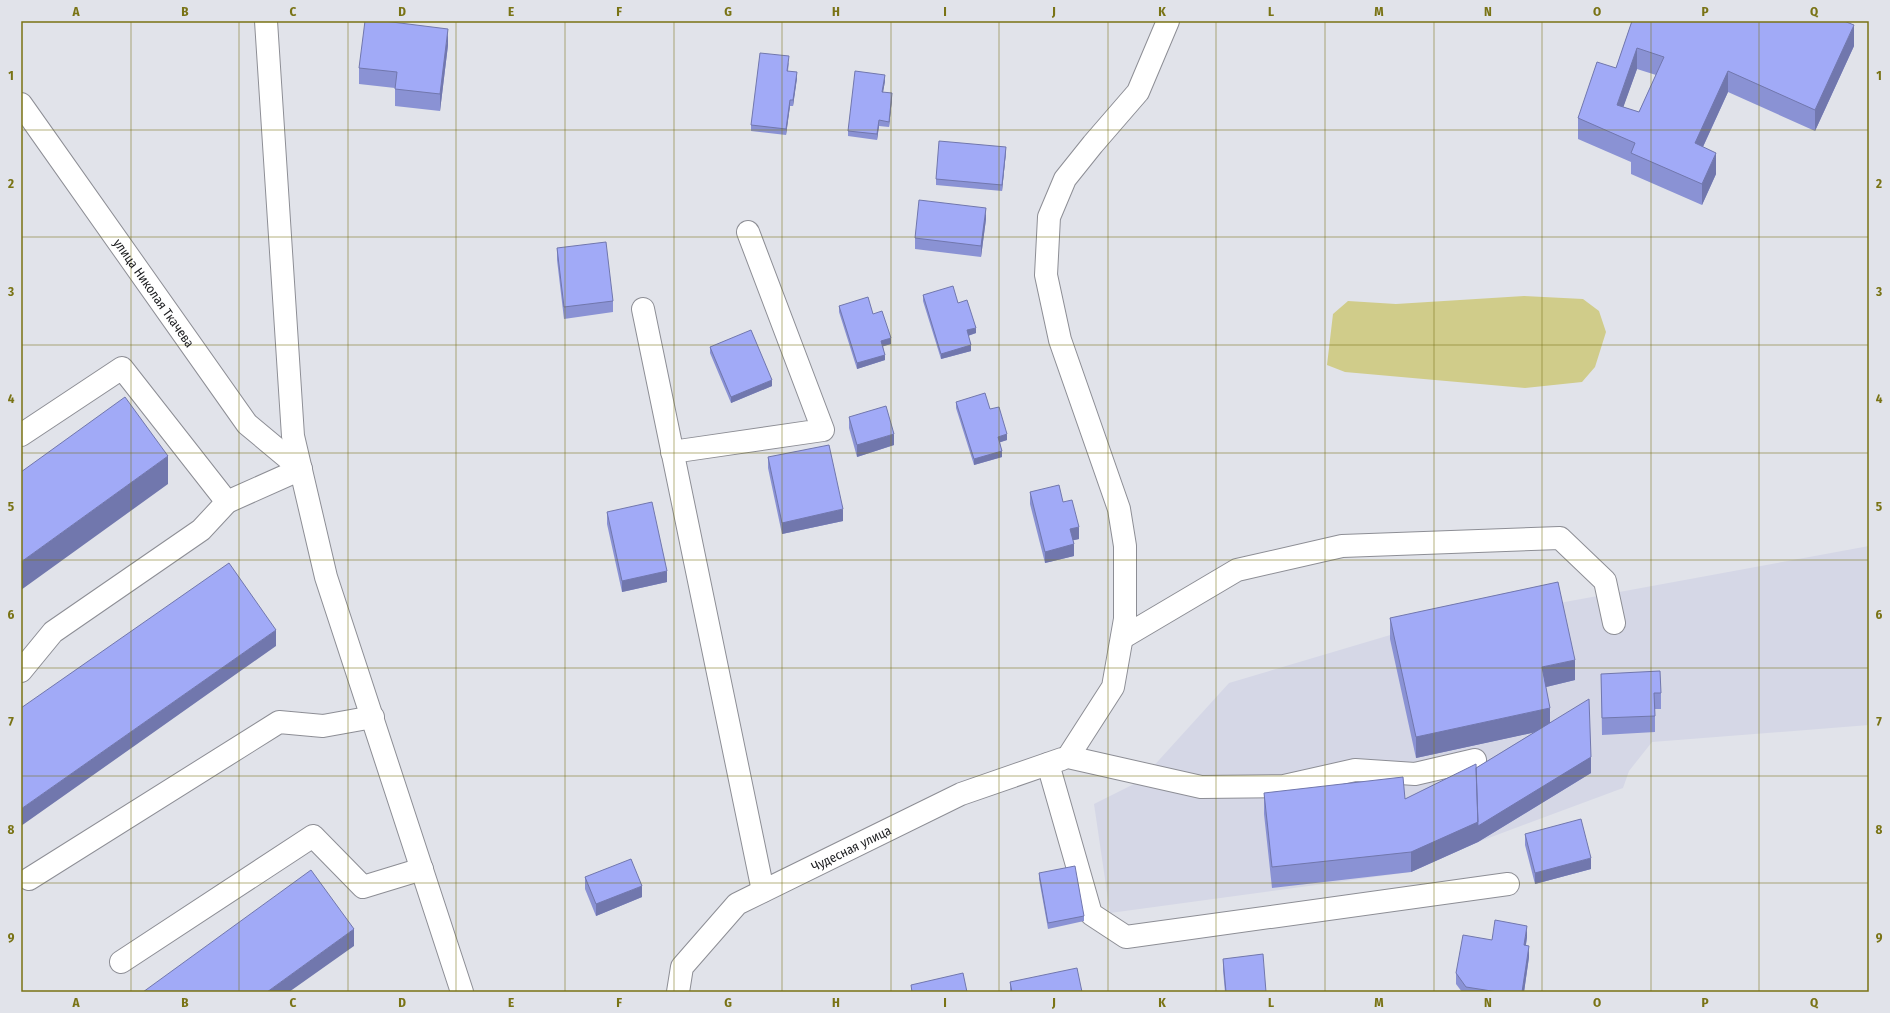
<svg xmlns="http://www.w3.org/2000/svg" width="1890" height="1013" font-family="'Fira Sans Condensed',sans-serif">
<rect width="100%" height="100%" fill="#e1e3ea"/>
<!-- built -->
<path fill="#d5d7e6" d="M1869 546V725L1652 742 1629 771 1623 788 1478 842 1411 872 1110 913 1094 804 1140 781 1229 683 1397 633Z"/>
<!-- green -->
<path fill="#d0cc8a" d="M1524 296 1583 299 1599 311 1606 332 1595 367 1582 382 1525 388 1345 372 1327 365 1333 314 1348 301 1396 304Z"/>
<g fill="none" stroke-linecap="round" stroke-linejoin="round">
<defs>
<g id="minor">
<path d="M266 21 293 436 326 577 462 992"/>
<path id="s1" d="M21 104 247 424 301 469 227 502 122 368 21 435"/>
<path d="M643 309 763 891"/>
<path d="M672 452 823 430 748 232"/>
<path d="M1122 638 1237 570 1342 546 1560 538 1605 581 1614 623"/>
<path d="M21 671 53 632 201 530 227 502"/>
<path d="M1068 757 1113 687 1125 619V546L1119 509 1060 340 1046 275 1049 217 1065 179 1093 144 1138 92 1168 21"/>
<path d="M1068 757 1201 787 1284 786 1355 770 1415 774 1475 760"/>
<path d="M1048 764 1091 914 1126 937 1508 884"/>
<path d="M29 879 279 722 323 726 373 717"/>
<path d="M121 962 313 836 363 887 422 869"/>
<path id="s2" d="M678 992 682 967 737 904 961 794 1062 759"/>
</g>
</defs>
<!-- minor casing -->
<use href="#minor" stroke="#8d8e95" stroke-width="24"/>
<!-- minor -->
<use href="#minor" stroke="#fff" stroke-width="22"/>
</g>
<!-- wall -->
<path fill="#8a92d4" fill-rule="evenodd" d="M1632 21 1854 46 1815 131 1728 92 1703 147 1716 174 1702 205 1631 174V162L1578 139V118L1616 68ZM1637 69 1656 75 1639 112 1623 107Z
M448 45 440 111 395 106V88L359 84V68Z
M789 62 788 71 797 78 793 106H790L786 135 751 131V125Z
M885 81 883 92 892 99 889 127 879 126 877 140 848 136V131Z
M1006 152 1002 191 936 185V179Z
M986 219 981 257 915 249V238Z
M557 248 613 301V312L564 319 557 260Z
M923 295 958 303 976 333 968 336 971 351 941 359 923 301Z
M839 306 873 314 891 344 883 346 885 360 857 369 839 312Z
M710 347 772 386 731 403 710 353Z
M956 402 990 409 1007 440 1000 442 1002 457 974 465 956 408Z
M849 417 894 445 857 457 849 428Z
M768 457 843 521 782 534 768 468Z
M1030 492 1063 502 1079 539 1073 540 1074 556 1045 563 1030 504Z
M607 512 667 582 622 592 607 524Z
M1390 618 1575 680 1546 687 1550 723 1591 773 1478 842 1411 872 1272 888 1264 814V793L1405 799 1476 768 1535 732 1416 758 1390 639Z
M1601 674 1661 693V709H1655V732L1602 735Z
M1525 834 1591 869 1535 884 1525 845Z
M1039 873 1084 916V921L1048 929 1039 879Z
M585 877 642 897 596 916 585 889Z
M1527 937 1526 945 1529 957 1524 992H1462L1456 984V973L1492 940Z
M1223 959 1266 992H1225L1223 970Z
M1010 982 1082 992H1010Z"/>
<!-- shaded-wall -->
<path fill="#7177ad" d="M1854 25V46L1815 131V110Z
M448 29V45L440 111V94Z
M1637 48V69L1617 125V105Z
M1728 71V92L1695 164V143Z
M797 72V78L793 106V100Z
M885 75V81L882 98V92Z
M892 93V99L889 127V122Z
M790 100V106L786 135V129Z
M879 120V126L877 140V134Z
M1006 147V152L1002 191V185Z
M1716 153V174L1702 205V184Z
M986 208V219L981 257V246Z
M976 328V333L967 336V330Z
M891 338V344L881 347V341Z
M971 345V351L941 359V354Z
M885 355V360L857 369V363Z
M772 380V386L731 403V397Z
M894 434V445L857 457V445Z
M1007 434V440L998 443V437Z
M1002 451V457L974 465V459Z
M168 456V484L21 590V562Z
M843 509V521L782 534V523Z
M1079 527V539L1070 541V529Z
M1074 544V556L1045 563V552Z
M667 571V582L622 592V581Z
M276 630V646L21 826V809Z
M1575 660V680L1542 688V667Z
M1550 708V729L1416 758V737Z
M1591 757V773L1478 842 1411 872V852Z
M1591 858V869L1535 884V873Z
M642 886V897L596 916V904Z
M1527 926V937L1524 956V945Z
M354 929V946L289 992H267Z
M1529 946V957L1524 992H1522Z"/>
<!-- building -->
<path fill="#a1aaf7" stroke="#7177ad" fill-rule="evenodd" d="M365 21H384L448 29 440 94 395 89 397 72 359 68Z
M1632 21H1844L1854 25 1815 110 1728 71 1695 143 1716 153 1702 184 1631 153 1635 143 1578 118 1597 62 1616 68ZM1637 48 1664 57 1639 112 1617 105Z
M760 53 789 56 787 71 797 72 793 100H790L786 129 751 125Z
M855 71 885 75 882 92 892 93 889 122 879 120 877 134 848 131Z
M939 141 1006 147 1002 185 936 179Z
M919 200 986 208 981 246 915 238Z
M606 242 613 301 564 307 557 248Z
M953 286 958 303 967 300 976 328 967 330 971 345 941 354 923 295Z
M868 297 873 314 882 311 891 338 881 341 885 355 857 363 839 306Z
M751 330 772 380 731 397 710 347Z
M985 393 990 409 999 407 1007 434 998 437 1002 451 974 459 956 402Z
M125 397 168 456 21 562V472Z
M886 406 894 434 857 445 849 417Z
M829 445 843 509 782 523 768 457Z
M1059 485 1063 502 1072 500 1079 527 1070 529 1074 544 1045 552 1030 492Z
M652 502 667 571 622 581 607 512Z
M229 563 276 630 21 809V708Z
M1558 582 1575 660 1542 667 1550 708 1416 737 1390 618Z
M1660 671 1661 693H1654L1655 716 1602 718 1601 674Z
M1589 699 1591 757 1478 826 1476 768Z
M1476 764 1478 822 1411 852 1272 867 1264 793 1403 777 1405 799Z
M1581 819 1591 858 1535 873 1525 834Z
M631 859 642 886 596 904 585 877Z
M1075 866 1084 916 1048 923 1039 873Z
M311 870 354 929 267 992H143Z
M1495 920 1527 926 1524 945 1529 946 1522 992H1498L1466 987 1456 973 1463 935 1492 940Z
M1263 954 1266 992H1226L1223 959Z
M1077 968 1082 992H1012L1010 982Z
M963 973 967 992H912L911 985Z"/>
<!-- grid -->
<path fill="none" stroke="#797315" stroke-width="1" stroke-opacity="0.55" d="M131 21V992M239 21V992M348 21V992M456 21V992M565 21V992M674 21V992M782 21V992M891 21V992M999 21V992M1108 21V992M1216 21V992M1325 21V992M1434 21V992M1542 21V992M1651 21V992M1759 21V992M21 130H1869M21 237H1869M21 345H1869M21 453H1869M21 560H1869M21 668H1869M21 776H1869M21 883H1869"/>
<g text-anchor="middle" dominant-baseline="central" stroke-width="3" stroke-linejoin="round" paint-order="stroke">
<!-- street labels -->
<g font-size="13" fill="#1b1c1f" stroke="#e1e3ea">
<text stroke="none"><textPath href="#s1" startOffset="231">улица Николая Ткачева</textPath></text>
<text stroke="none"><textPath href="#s2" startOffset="236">Чудесная улица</textPath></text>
</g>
</g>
<!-- border -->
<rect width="1890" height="1013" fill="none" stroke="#e1e3ea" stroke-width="44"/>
<rect x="22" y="22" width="1846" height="969" fill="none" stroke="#797315" stroke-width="1.5"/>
<g font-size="13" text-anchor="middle" font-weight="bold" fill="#797315">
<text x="76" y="16">A</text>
<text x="185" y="16">B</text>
<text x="293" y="16">C</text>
<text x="402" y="16">D</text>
<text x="511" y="16">E</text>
<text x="619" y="16">F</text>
<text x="728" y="16">G</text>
<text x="836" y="16">H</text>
<text x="945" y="16">I</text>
<text x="1054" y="16">J</text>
<text x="1162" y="16">K</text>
<text x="1271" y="16">L</text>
<text x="1379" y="16">M</text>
<text x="1488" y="16">N</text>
<text x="1597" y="16">O</text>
<text x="1705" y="16">P</text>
<text x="1814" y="16">Q</text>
<text x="11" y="80">1</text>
<text x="1879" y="80">1</text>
<text x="11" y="188">2</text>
<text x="1879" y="188">2</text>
<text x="11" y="296">3</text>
<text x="1879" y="296">3</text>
<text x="11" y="403">4</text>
<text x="1879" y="403">4</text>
<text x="11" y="511">5</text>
<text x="1879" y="511">5</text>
<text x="11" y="619">6</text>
<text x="1879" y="619">6</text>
<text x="11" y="726">7</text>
<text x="1879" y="726">7</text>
<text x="11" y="834">8</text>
<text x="1879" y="834">8</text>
<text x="11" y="942">9</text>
<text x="1879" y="942">9</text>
<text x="76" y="1007">A</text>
<text x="185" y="1007">B</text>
<text x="293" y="1007">C</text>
<text x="402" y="1007">D</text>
<text x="511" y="1007">E</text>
<text x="619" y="1007">F</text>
<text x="728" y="1007">G</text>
<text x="836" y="1007">H</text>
<text x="945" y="1007">I</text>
<text x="1054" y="1007">J</text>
<text x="1162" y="1007">K</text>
<text x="1271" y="1007">L</text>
<text x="1379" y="1007">M</text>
<text x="1488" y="1007">N</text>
<text x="1597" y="1007">O</text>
<text x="1705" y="1007">P</text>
<text x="1814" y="1007">Q</text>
</g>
</svg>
